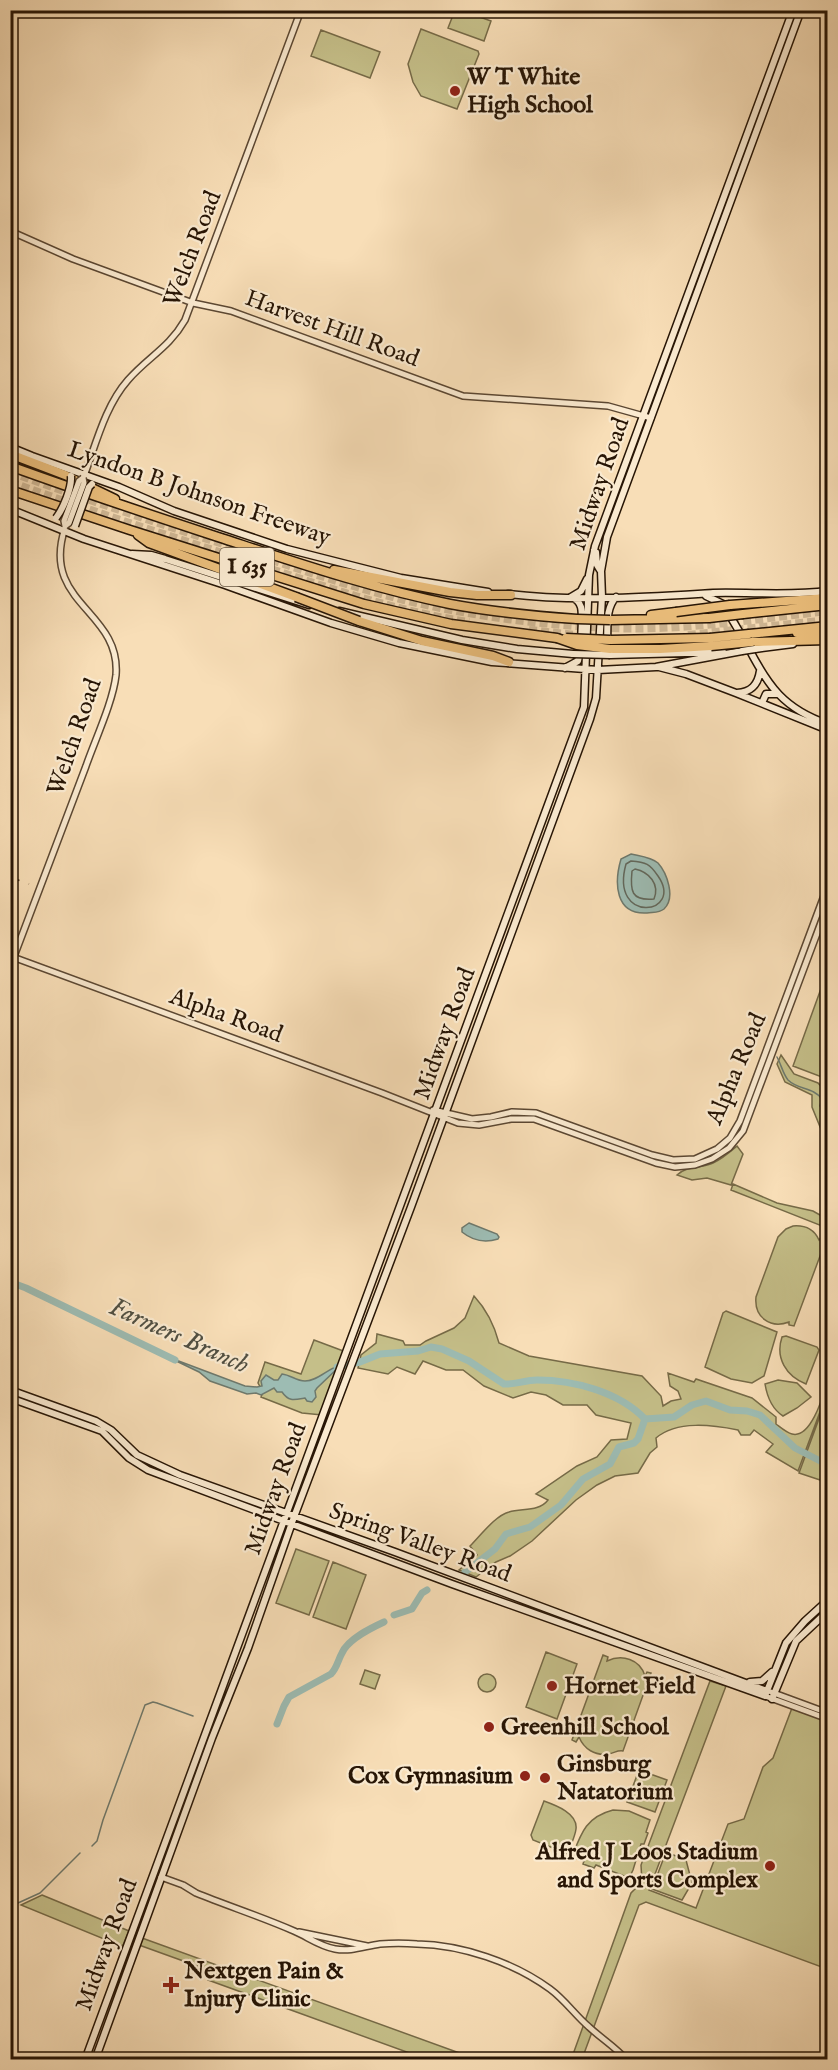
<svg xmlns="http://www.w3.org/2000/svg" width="838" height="2070" font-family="'IM FELL English',serif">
<rect width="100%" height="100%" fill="#f8deb7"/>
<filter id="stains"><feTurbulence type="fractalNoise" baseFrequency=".00333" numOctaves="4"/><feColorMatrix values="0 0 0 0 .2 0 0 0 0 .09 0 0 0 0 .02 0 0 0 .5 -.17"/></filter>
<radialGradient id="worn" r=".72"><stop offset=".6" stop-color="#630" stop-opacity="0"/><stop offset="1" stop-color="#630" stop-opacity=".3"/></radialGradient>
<!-- green -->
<path fill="#c5bf89" stroke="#766a47" stroke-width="1.5" d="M455 10 463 11 491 21 484 41 448 28Z
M421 29 478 51 479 54 457 109 421 96 413 82 408 64Z
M321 30 380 52 370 78 311 56Z
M827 972H828L827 1079 793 1066Z
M781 1055 794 1074 818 1083 827 1093V1144L812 1107V1095L785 1082 777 1064Z
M737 1146 743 1154 731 1185 707 1178 692 1180 677 1175C686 1166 702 1168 713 1163 722 1159 730 1152 737 1146Z
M733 1184 777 1203 813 1211 827 1219V1228L731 1190Z
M793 1226C806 1225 814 1229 819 1240L821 1238 826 1240 794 1326 789 1325V1322C770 1329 754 1317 756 1297L778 1237 786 1229Z
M474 1296C487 1310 494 1324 499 1343L529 1356 642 1376 661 1396 663 1406 671 1401 681 1399 678 1391 670 1386 668 1373 694 1382 696 1379 752 1398 776 1417V1424C780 1427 787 1433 792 1434 811 1439 823 1396 827 1383V1393L798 1471 766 1452 773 1444 754 1430 750 1435H741L738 1430C713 1425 677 1420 656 1438L657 1447 650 1453 638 1473 615 1476 597 1485 576 1500 532 1541 510 1556 496 1562 476 1577 459 1570 477 1555 470 1546C480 1536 496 1515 509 1512 522 1508 539 1512 548 1500L536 1494 577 1466 597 1457 611 1440 627 1439 631 1423 596 1415 587 1405H563L546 1395 531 1392 513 1398 484 1386 463 1370H446L423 1361 415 1374 397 1367 388 1374 358 1368 361 1355 376 1343 377 1334 403 1341 405 1345H420L426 1341 454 1328 465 1318Z
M726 1311 777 1332 764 1376 752 1383 731 1379 705 1367 723 1313Z
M786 1336 817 1347 819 1350 806 1384C786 1376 775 1358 782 1337Z
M314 1340 346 1352 322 1415 302 1413 261 1397 263 1392 258 1383 265 1362 301 1374Z
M778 1380 797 1383 811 1397 797 1408 783 1416C772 1409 767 1396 765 1384Z
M827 1397V1482H826L799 1473Z
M296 1549 329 1561 309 1615 276 1603Z
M333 1562 366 1575 346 1629 313 1617Z
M546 1652 577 1664 557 1719 526 1707Z
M603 1655 608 1657 607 1661C622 1654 640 1659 645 1676L647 1672 651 1673 623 1751C617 1750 615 1753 608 1754 595 1756 584 1749 579 1737L576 1742 572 1740Z
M365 1670 380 1675 375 1689 360 1684Z
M478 1683a9 9 0 1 1 18 0a9 9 0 1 1-18 0Z
M710 1681 726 1686 649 1890 696 1908 728 1824 744 1819 763 1767 773 1758 792 1708 827 1721V1969L646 1902 639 1905 582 2059 571 2060 631 1893 642 1882 641 1865Z
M639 1770 667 1780 655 1812 627 1802Z
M544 1801C555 1805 578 1813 576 1829 575 1837 570 1846 568 1854L533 1840 531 1835Z
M613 1810 629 1811 650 1820 646 1832 648 1833 644 1844H641L633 1870 631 1874 624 1876 596 1865 594 1868 583 1864 584 1861 572 1857C581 1833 586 1817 613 1810Z
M666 1852 686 1860 692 1883 682 1900 652 1889Z
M42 1895 129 1931 123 1945 121 1946 21 1905Z
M142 1938 476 2059H426L208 1980 211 1971 139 1945Z"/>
<!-- water -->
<path fill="#9dbcb3" stroke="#6e796d" stroke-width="1.5" d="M631 854C639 856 651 857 658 863 667 873 676 898 664 909 659 913 653 912 647 913 615 915 614 883 621 859Z
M469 1223 497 1234 499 1237 498 1239C485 1243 473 1241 462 1232V1228Z
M168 1357 245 1386 257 1387 262 1386 261 1381 266 1375 274 1380H278L282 1374C291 1375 296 1381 305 1381 318 1381 328 1368 341 1365L317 1388 315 1391 316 1397 312 1402 307 1401 305 1398C294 1400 289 1402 282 1392H277L274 1388 261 1395 256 1393 247 1394 210 1381 199 1372Z"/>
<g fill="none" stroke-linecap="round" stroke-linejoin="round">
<!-- shore -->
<path stroke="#62685c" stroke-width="1.5" d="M631 861C646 862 650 864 658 876 685 915 609 925 626 864Z
M635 869C649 872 660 884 654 899 631 901 630 891 632 871Z"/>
<!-- stream -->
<path stroke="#6e796d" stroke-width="1.5" d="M777 1057C781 1064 783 1074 788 1080 798 1090 813 1087 822 1099L820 1106 828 1120
M92 1846 97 1841 103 1820 145 1705 153 1702 157 1703 193 1716
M18 1903 40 1893 80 1853"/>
<!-- river -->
<path stroke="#9dbcb3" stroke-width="7" d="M10 1282 26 1288 175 1360
M337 1367 360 1362 380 1354 418 1351 431 1347 442 1349 469 1361 504 1384C515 1385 525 1380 537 1380 574 1380 619 1392 645 1419L674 1417 692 1405 706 1401 730 1410 747 1411 760 1415 795 1448 828 1465
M465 1572 495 1549 506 1534 530 1527 561 1505 583 1479 610 1464 619 1447 634 1443 638 1439 645 1419
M394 1615 412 1609 422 1593 427 1590
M277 1724 284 1706 289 1697 331 1674C337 1668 338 1660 342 1653 348 1639 371 1628 384 1622"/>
<!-- motorway-tunnel -->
<path stroke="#ceb693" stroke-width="8" stroke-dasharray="8 4" stroke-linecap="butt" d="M10 472C86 499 162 525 239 549 293 567 348 586 404 600 471 616 541 625 610 628 683 631 756 619 828 611
M10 482C88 510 166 535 244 560 317 584 392 611 469 622
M529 630 576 635
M688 635 828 620"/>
<defs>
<path id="tertiary" d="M10 231 73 259 193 303 231 311 463 396 608 406 651 418
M84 476C96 444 105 406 128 380 148 357 169 348 185 320L301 10
M10 956 382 1093 458 1123 479 1125 511 1119H534L656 1163 675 1167 695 1165 712 1159 729 1148 743 1131 828 904
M10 967C35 900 61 833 86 766 95 740 113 702 116 675 121 610 40 604 65 528
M433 1110 472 1119 491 1117 512 1112 536 1113 652 1155 673 1160 695 1159 717 1149 730 1138 740 1121 828 885
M771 1692 828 1713
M765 1696 828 1719
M161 1877 183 1885 196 1893C228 1906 262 1917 294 1931 308 1937 319 1946 335 1949 351 1952 365 1946 380 1944 392 1943 405 1943 417 1944 462 1945 513 1962 550 1989 565 2000 575 2015 589 2027 602 2039 614 2046 627 2060
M299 1932 367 1946"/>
<path id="secondary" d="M10 447 32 456 119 487 174 511 287 549 401 578 488 592
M10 509 84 539 225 585 331 623 399 643 492 662 598 670 656 667 742 651
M594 550 596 552 597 565 600 570
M132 554 151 555 165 559 309 605
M508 594C575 602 646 597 713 593 752 592 789 596 828 591
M706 596 723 604 743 638
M339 611 462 640 517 649 573 654
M607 642C608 626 605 609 616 597
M748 647C768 686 784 709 828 724
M755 649 793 644
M610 655 723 652
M659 667 686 674 736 693 828 730
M565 668 578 661C581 651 583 616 581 607 579 601 576 599 571 597L581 591 587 579
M737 693C751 692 758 685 760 671
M762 703 766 694H776
M10 1390 96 1421 111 1430 137 1455 180 1475 395 1552 767 1691
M10 1398 102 1431 129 1458 148 1470 452 1584 765 1696 786 1643 805 1621 828 1600
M750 1682 762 1681 772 1672
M772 1699 796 1641 828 1611
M85 2060 584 707 589 575 595 546 793 10
M95 2060 212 1738 248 1648 294 1517 411 1207 590 719 596 698 602 597 601 571 607 537 801 10"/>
<path id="motorway" d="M10 454 65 475 115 499
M10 466C79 491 148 514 218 537 295 562 371 588 450 604 492 612 535 616 577 619
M10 490 130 530 364 604 451 624 557 638
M138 535 149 543 296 597
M334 570 450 592 477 595H511
M730 605 828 598
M743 614 828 605
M651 615 676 612
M610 620 709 618
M359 621 422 641 493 656 509 662
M797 633H828
M749 634 828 626
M610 640 710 638
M752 642 828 640
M610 649H660L711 646"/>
</defs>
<!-- tertiary casing -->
<use href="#tertiary" stroke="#5b4732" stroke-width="8"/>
<!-- secondary casing -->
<use href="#secondary" stroke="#271505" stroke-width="9"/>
<!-- motorway casing -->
<use href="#motorway" stroke="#271505" stroke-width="11"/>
<!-- tertiary -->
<use href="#tertiary" stroke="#faead0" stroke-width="5"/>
<!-- secondary -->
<use href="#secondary" stroke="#faead0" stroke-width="6"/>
<!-- motorway -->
<use href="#motorway" stroke="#ecbf7c" stroke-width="8"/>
<!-- rail -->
<path stroke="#271505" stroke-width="1.5" stroke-dasharray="10 10" stroke-linecap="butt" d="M10 877 29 884"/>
<defs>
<path id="tertiary-bridge" d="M65 526 64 521 79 481 83 478
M65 526 69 523 84 483 83 478"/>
<path id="secondary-bridge" d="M56 518C63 509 72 488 71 476
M75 526 89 487 92 484
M742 651 755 649
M573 654 610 655"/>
<path id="motorway-bridge" d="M296 597 359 621
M676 612 730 605
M709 618 743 614
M577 619 610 620
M557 638 577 645 610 649
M566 638 610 640
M710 638 749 634
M711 646 752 642"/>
</defs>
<!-- tertiary-bridge casing -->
<use href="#tertiary-bridge" stroke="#5b4732" stroke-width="8" stroke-linecap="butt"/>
<!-- secondary-bridge casing -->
<use href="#secondary-bridge" stroke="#271505" stroke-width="9" stroke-linecap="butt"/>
<!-- motorway-bridge casing -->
<use href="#motorway-bridge" stroke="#271505" stroke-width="11" stroke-linecap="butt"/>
<!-- tertiary-bridge -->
<use href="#tertiary-bridge" stroke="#faead0" stroke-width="5"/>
<!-- secondary-bridge -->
<use href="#secondary-bridge" stroke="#faead0" stroke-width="6"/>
<!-- motorway-bridge -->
<use href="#motorway-bridge" stroke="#ecbf7c" stroke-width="8"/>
</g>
<!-- markers -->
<g fill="#8f2418" stroke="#faead0" stroke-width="2">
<circle cx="455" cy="91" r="6"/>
<circle cx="552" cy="1686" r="6"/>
<circle cx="489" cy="1727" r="6"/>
<circle cx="525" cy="1776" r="6"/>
<circle cx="545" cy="1778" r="6"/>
<circle cx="770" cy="1866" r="6"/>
<path d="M168 1976h6v6h6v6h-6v6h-6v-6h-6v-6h6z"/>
</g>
<g text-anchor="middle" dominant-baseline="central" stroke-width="4.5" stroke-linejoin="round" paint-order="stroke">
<!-- shield labels -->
<rect fill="#faead0" stroke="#665542" stroke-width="1.5" x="220" y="548" width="54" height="38" rx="4.5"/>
<g font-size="22" font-weight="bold" fill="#271505">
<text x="247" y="567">I 635</text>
</g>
<!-- poi labels -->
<g font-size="24" font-weight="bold" fill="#271505" stroke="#faead0" text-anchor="start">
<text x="467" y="77">W T White<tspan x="467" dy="28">High School</tspan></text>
<text x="564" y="1686">Hornet Field</text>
<text x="501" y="1727">Greenhill School</text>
<text x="557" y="1764">Ginsburg<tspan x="557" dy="28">Natatorium</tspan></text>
<text x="513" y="1776" text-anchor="end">Cox Gymnasium</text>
<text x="758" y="1852" text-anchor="end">Alfred J Loos Stadium<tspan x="758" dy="28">and Sports Complex</tspan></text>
<text x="184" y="1971">Nextgen Pain &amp;<tspan x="184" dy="28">Injury Clinic</tspan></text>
</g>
<!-- street labels -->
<g font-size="24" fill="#271505" stroke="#faead0">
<text transform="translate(193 249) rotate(-69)">Welch Road</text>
<text transform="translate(332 329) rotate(20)">Harvest Hill Road</text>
<text transform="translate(600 484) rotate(-71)">Midway Road</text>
<text transform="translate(199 494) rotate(19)">Lyndon B Johnson Freeway</text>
<text transform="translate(75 737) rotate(-71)">Welch Road</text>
<text transform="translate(226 1016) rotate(20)">Alpha Road</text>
<text transform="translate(445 1034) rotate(-70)">Midway Road</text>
<text transform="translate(737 1069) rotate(-67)">Alpha Road</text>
<text transform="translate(276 1489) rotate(-70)">Midway Road</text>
<text transform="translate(420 1543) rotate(20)">Spring Valley Road</text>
<text transform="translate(107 1945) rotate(-70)">Midway Road</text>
</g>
<!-- water labels -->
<g font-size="26" font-style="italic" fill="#504f42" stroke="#faead0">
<text transform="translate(179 1336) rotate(24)">Farmers Branch</text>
</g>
</g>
<!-- margin -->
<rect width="838" height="2070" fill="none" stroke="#f8deb7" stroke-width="36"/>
<rect x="12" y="12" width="814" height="2046" fill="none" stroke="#271505" stroke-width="3"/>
<rect x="18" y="18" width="802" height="2034" fill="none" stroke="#271505" stroke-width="1.5"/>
<rect width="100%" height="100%" filter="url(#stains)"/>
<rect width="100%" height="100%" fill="url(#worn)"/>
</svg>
